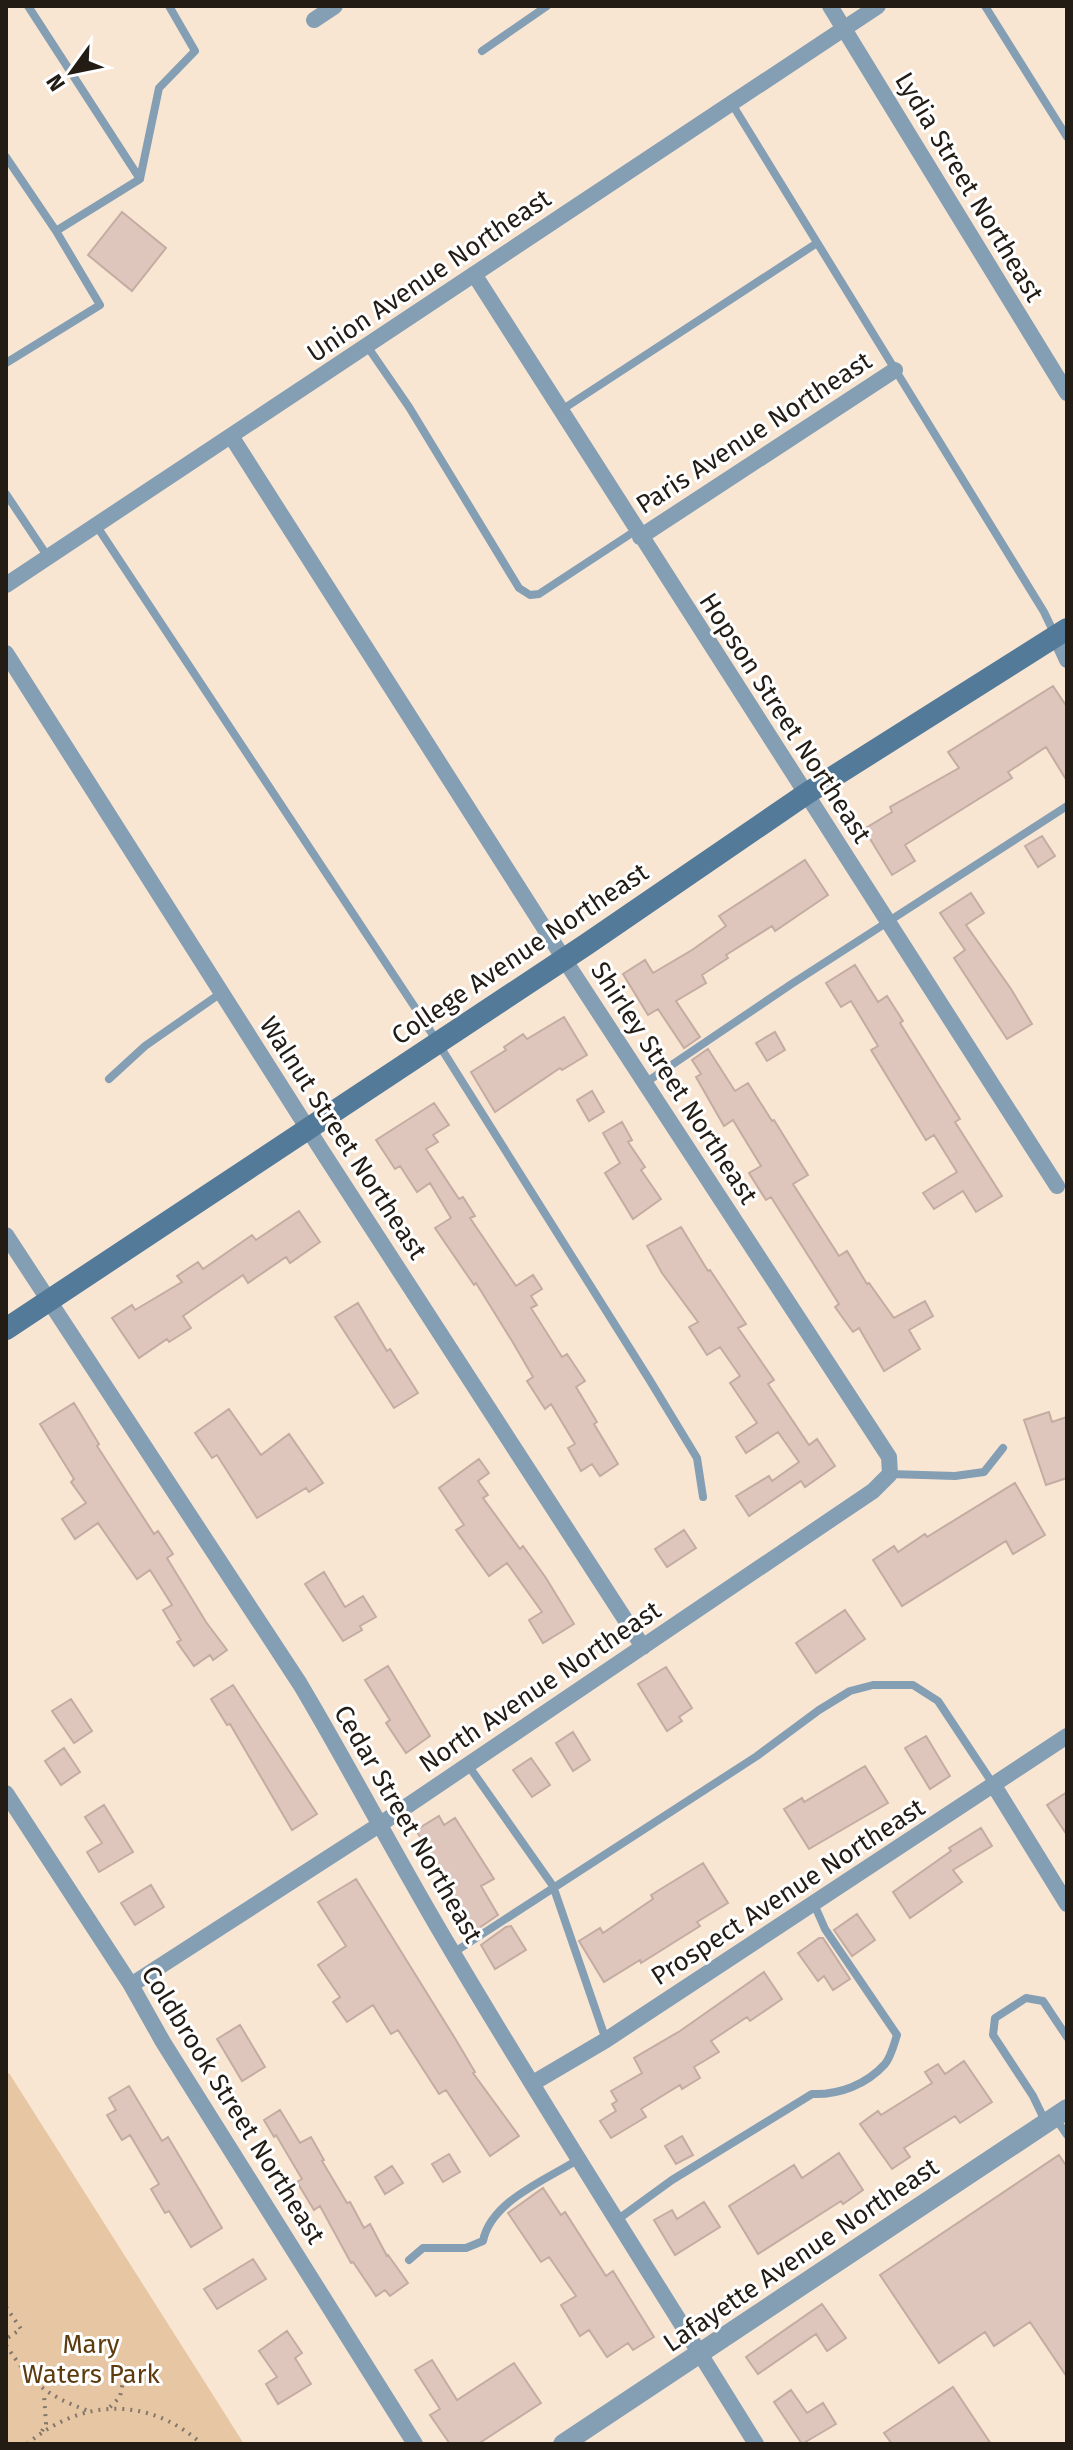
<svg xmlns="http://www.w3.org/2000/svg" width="1073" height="2450" font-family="'Fira Sans',sans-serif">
<rect width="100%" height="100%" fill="#f8e6d3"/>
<!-- green -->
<path fill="#e7c6a3" d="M9 2073 244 2444H6V2075Z"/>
<!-- building -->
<path fill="#dfc6bc" stroke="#c4aca2" stroke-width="2" d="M122 212 166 248 132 291 88 255Z
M1053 686 1067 707V781L1046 747 1008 772 1012 778 905 845 915 861 892 875 864 829 892 812 890 807 959 768 948 752Z
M1042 836 1055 856 1038 867 1025 846Z
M805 860 828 895 775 931 772 926 726 955 728 958 702 975 706 983 676 1001 700 1037 684 1048 658 1009 648 1015 623 974 645 960 653 973 692 950 726 926 719 916Z
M971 893 984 913 966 925 1011 989 1032 1024 1007 1039 954 958 965 950 940 913Z
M855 965 878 1002 887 996 903 1021 900 1023 960 1119 955 1122 1002 1196 976 1212 963 1191 934 1209 923 1193 957 1172 934 1135 926 1140 871 1050 878 1046 851 1001 841 1007 826 983Z
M564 1017 587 1055 562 1070 560 1068 495 1112 471 1072 506 1050 504 1047 523 1034 527 1039Z
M775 1032 785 1050 767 1061 756 1043Z
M708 1049 735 1091 748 1083 772 1121 774 1120 808 1175 793 1184 839 1256 847 1251 867 1284 869 1283 894 1318 925 1301 933 1316 909 1330 920 1349 884 1371 859 1328 853 1332 835 1307 839 1304 771 1197 766 1200 749 1173 761 1166 733 1120 724 1126 696 1077 701 1074 692 1060Z
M592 1091 604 1112 589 1121 577 1100Z
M434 1103 449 1125 433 1135 438 1142 426 1149 459 1199 463 1197 475 1216 470 1218 516 1286 533 1275 542 1289 531 1296 537 1305 531 1308 562 1357 567 1354 585 1381 576 1387 597 1422 594 1424 618 1464 600 1476 592 1464 581 1471 568 1448 575 1444 551 1404 545 1409 527 1381 533 1377 512 1341 476 1283 474 1285 435 1228 451 1218 430 1183 417 1192 400 1166 395 1169 376 1140Z
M622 1122 632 1140 628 1142 645 1167 641 1170 661 1199 633 1219 605 1173 620 1163 603 1133Z
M299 1211 320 1242 290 1263 286 1257 248 1283 243 1275 183 1316 191 1328 169 1342 167 1339 139 1358 112 1318 132 1305 135 1310 182 1282 177 1276 198 1262 203 1269 252 1235 256 1240Z
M681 1227 708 1271 710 1270 746 1324 738 1328 774 1380 768 1384 809 1445 817 1439 835 1466 805 1487 801 1481 749 1516 736 1496 769 1476 772 1481 799 1462 778 1432 746 1453 736 1437 757 1423 730 1383 740 1376 720 1347 707 1355 689 1327 698 1322 662 1273 647 1246Z
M358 1303 387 1351 390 1349 418 1393 394 1408 335 1317Z
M74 1403 99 1444 97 1446 154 1534 158 1531 173 1554 167 1558 206 1622 227 1650 213 1660 210 1655 194 1666 177 1642 181 1640 163 1610 172 1605 150 1570 137 1579 98 1523 75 1539 62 1519 86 1503 71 1482 74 1479 40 1424Z
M229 1409 261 1455 289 1434 323 1483 309 1492 306 1488 257 1518 217 1455 212 1458 195 1433Z
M1049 1412 1052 1422 1067 1417V1478L1046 1485 1024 1420Z
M479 1459 489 1473 478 1481 488 1495 483 1498 520 1549 523 1546 546 1578 574 1624 543 1643 529 1620 542 1612 507 1563 489 1576 456 1530 464 1525 439 1488Z
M1015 1483 1045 1535 1013 1554 1006 1541 902 1606 873 1560 894 1546 898 1552 925 1534 927 1537Z
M684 1530 696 1548 667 1567 655 1549Z
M324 1572 345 1607 363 1596 376 1617 360 1626 362 1630 343 1641 305 1584Z
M845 1610 865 1639 816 1673 796 1643Z
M388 1666 430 1736 406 1753 386 1723 390 1720 365 1680Z
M666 1667 692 1708 679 1717 682 1721 667 1731 638 1684Z
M233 1685 317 1814 292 1830 230 1724 227 1725 211 1699Z
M71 1699 92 1731 74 1743 52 1711Z
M573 1732 590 1760 573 1771 556 1743Z
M926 1736 950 1776 930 1789 905 1748Z
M64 1748 80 1772 61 1785 45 1761Z
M531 1758 550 1785 532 1797 513 1770Z
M865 1766 888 1803 809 1849 784 1809 802 1798 804 1802Z
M1067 1792V1835L1047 1805Z
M104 1805 133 1852 99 1872 87 1852 102 1843 85 1817Z
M439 1816 444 1825 455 1818 494 1879 481 1886 498 1915 476 1930 416 1830Z
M981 1828 992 1846 953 1870 962 1882 910 1918 893 1892 951 1851 949 1848Z
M703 1863 728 1903 697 1922 700 1926 641 1963 640 1960 604 1982 579 1941 600 1928 603 1933 653 1899 651 1895Z
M356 1879 456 2040 475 2072 473 2073 519 2136 490 2156 446 2090 439 2094 398 2030 391 2034 373 2005 347 2022 333 2002 340 1997 318 1965 346 1946 318 1902Z
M151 1885 164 1907 135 1925 121 1903Z
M857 1914 875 1940 852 1956 834 1930Z
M511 1926 526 1950 495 1969 481 1945 506 1927Z
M819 1938H823L850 1979 833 1990 824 1976 818 1981 798 1953Z
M764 1972 782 1999 750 2021 747 2017 711 2041 719 2052 694 2067 700 2078 682 2089 680 2085 641 2109 646 2117 611 2138 600 2121 616 2111 612 2104 617 2101 611 2091 642 2073 634 2058 680 2031Z
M240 2025 265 2067 242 2081 217 2039Z
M964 2061 992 2102 960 2123 955 2116 904 2148 910 2157 892 2169 860 2124 878 2111 881 2115 932 2083 925 2072 938 2064 945 2074Z
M129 2086 162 2141 168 2137 222 2228 191 2247 169 2211 165 2213 151 2189 159 2184 130 2135 122 2140 107 2115 116 2110 109 2098Z
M280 2110 300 2143 311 2137 324 2160 322 2161 347 2203 350 2202 364 2228 370 2224 387 2256 388 2255 408 2283 390 2296 385 2290 376 2296 353 2262 351 2263 320 2206 314 2210 297 2182 302 2179 276 2135 274 2137 264 2120Z
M682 2136 693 2155 676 2164 665 2146Z
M839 2153 863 2190 843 2204 841 2201 758 2254 729 2206 794 2165 802 2178Z
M449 2154 460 2172 443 2182 432 2164Z
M1059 2155 1067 2167V2377L1030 2322 994 2346 985 2332 939 2363 880 2275Z
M392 2166 403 2183 385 2194 375 2177Z
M543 2188 561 2215 565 2212 606 2276 613 2271 654 2337 633 2350 628 2343 607 2357 589 2330 580 2336 561 2305 576 2296 549 2257 541 2262 508 2213Z
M704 2202 720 2227 675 2255 654 2220 672 2210 677 2219Z
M253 2259 266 2279 217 2309 204 2289Z
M822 2304 846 2338 827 2351 816 2334 758 2374 746 2357Z
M287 2331 302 2353 295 2358 311 2384 278 2404 266 2384 277 2377 259 2351Z
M432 2360 457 2400 514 2363 541 2403 478 2444H450L430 2415 440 2409 415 2370Z
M953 2387 991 2444H892L884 2433Z
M791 2390 807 2413 823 2403 836 2424 802 2444 774 2402Z"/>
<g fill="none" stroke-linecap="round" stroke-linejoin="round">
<!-- path -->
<path stroke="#84786c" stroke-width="4" stroke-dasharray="2 6" stroke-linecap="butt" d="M6 2307 21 2329 6 2339
M6 2345C30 2382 46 2396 89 2411
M110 2407 120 2397 124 2376
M42 2431 46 2424 44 2394
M27 2444C82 2398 148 2396 202 2444"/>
<!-- service -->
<path stroke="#849eb4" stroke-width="8" d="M28 6 140 179
M985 6 1067 137
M482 51 547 6
M732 104 1044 612 1055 635
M6 157 56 231 100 305 6 363
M56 231 140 179 159 88 195 51 169 6
M367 346 409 407 519 588 530 595 539 594 635 531
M560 411 817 243
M6 494 48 557
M96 525 424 1021 649 1379 697 1458 703 1497
M109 1079 145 1046 221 993
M645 1083 793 983 1067 806
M890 1474 955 1476 984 1472 1003 1448
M468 1765 553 1886 606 2040
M453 1953 757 1756 819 1710 850 1691 873 1685H913L938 1701 993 1784
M1056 2119 1067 2135
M1046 2123 1033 2096 993 2035 995 2018 1026 1998 1043 2001 1067 2037
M617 2220 672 2180 812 2094C839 2095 866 2085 885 2064 891 2057 894 2044 897 2035L825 1929 814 1904
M409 2260 423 2248H466L483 2241C491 2201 546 2180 579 2159"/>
<!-- minor -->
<path stroke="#849eb4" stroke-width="16" d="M830 6 1067 393
M314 20 335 6
M474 274 1057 1186
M640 537 895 370
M6 585 878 6
M1056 636 1067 660
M6 653 322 1151 643 1647
M6 1235 300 1684C353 1773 400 1865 453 1953 551 2119 655 2280 756 2444
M993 1784 1067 1904
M6 1793 131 1985 163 2042 415 2444
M131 1985 379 1825 873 1491 890 1474 889 1457 564 959 231 436
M533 2083 606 2040 1067 1736"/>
<!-- tertiary -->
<path stroke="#849eb4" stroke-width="20" d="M563 2444 1067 2109"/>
<!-- secondary -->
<path stroke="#537a99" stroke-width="22" d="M6 1329 587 944 806 794 1067 629"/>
</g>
<g text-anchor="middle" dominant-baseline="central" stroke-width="6" stroke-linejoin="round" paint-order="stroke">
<!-- street labels -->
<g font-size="26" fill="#221c15" stroke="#fff">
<text transform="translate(969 187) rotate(59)">Lydia Street Northeast</text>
<text transform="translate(429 276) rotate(-34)">Union Avenue Northeast</text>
<text transform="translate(754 433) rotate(-33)">Paris Avenue Northeast</text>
<text transform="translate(785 718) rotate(57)">Hopson Street Northeast</text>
<text transform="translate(520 954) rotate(-34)">College Avenue Northeast</text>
<text transform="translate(674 1083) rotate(57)">Shirley Street Northeast</text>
<text transform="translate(343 1138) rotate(57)">Walnut Street Northeast</text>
<text transform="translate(540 1687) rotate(-34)">North Avenue Northeast</text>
<text transform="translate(408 1824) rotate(60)">Cedar Street Northeast</text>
<text transform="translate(788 1892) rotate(-33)">Prospect Avenue Northeast</text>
<text transform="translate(233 2105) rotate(58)">Coldbrook Street Northeast</text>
<text transform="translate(801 2255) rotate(-34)">Lafayette Avenue Northeast</text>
</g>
<!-- park labels -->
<g font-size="26" fill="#5d3b0e" stroke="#fff">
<text x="91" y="2344">Mary<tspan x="91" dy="30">Waters Park</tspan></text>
</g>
</g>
<!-- border -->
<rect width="1073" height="2450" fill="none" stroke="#221c15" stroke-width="16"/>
<!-- north arrow -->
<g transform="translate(72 72) rotate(237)" stroke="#ffffff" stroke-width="6" paint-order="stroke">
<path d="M0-6L14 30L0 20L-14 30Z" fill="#221c15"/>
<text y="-12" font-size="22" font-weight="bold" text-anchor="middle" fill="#221c15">N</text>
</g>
</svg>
